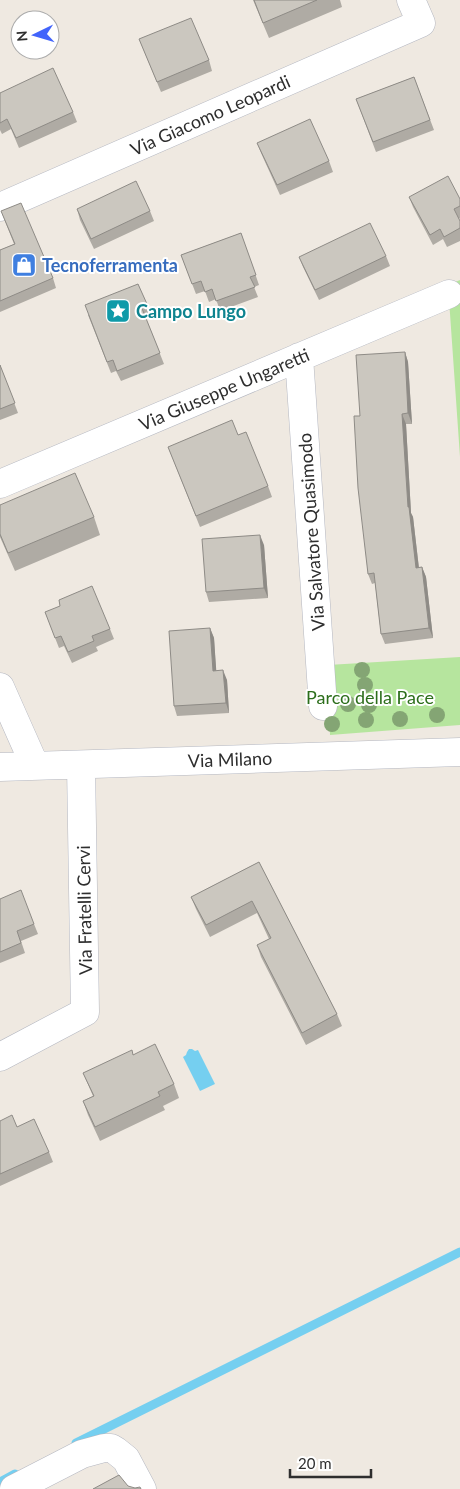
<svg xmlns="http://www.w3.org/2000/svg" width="460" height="1489" font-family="Lato,sans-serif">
<rect width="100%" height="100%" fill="#efe9e1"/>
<!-- green -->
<path fill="#b6e59e" d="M460 280V457L448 285Z
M460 657V725L330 735 328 665Z"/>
<!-- water -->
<path fill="#75cff0" d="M189 1049H192L195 1051 198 1050 215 1084 200 1091 183 1057 186 1055 187 1052Z"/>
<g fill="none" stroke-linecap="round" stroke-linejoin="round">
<!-- stream -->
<path stroke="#75cff0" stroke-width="9" d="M76 1443 460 1252
M0 1482 15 1474"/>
<defs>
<path id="minor" d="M0 207 421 23 411 0
M299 357 323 706
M0 484 449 294
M0 687 35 766
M0 767 460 752
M0 1057 85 1012 81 765
M14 1489 82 1454 104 1448H111L116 1451 126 1459 142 1489"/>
</defs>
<!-- minor casing -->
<use href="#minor" stroke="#b4b7c1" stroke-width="29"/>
<!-- minor -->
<use href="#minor" stroke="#fff" stroke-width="28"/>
</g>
<!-- trees -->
<g fill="#84a574">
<circle cx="362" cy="670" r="8"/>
<circle cx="365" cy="685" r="8"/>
<circle cx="348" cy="704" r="8"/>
<circle cx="369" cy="705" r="8"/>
<circle cx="437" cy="715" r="8"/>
<circle cx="400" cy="719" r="8"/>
<circle cx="366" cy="720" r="8"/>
<circle cx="332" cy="724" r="8"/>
</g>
<!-- wall -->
<path fill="#afaba4" d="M253 0H340L342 7 269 38Z
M139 39 209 60 212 71 161 92Z
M414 77 434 130 376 152 356 99Z
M0 93 73 112 77 122 19 148 11 129 2 134 0 130Z
M257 143 329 161 333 172 280 195 261 153Z
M409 197 460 199V218L459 219 460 221V241L447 247 443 239 433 245 413 207Z
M77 209 150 211 154 221 94 249 80 220Z
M1 211 53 278 56 288 0 312V250L14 244Z
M241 233 259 285 254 287 258 297 220 311 216 299 209 302 205 291 196 294 181 255Z
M386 256 390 266 319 300 303 267 299 257Z
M138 284 150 314 145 316 164 364 121 381 116 371 111 373 88 315Z
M405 352 408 362 412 424H406L411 513 413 517 419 568 422 567 426 577 433 638 385 644 381 634 375 583 372 584 368 574 360 416Z
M0 365 18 413 0 420Z
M238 435 268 486 272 497 200 527 168 447Z
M0 505 94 517 100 535 15 571 0 537Z
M264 545 268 598 209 602 206 592Z
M45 612 110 629 114 639 96 647 98 651 72 663 64 646 59 648Z
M210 628 214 638 216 671 227 680 229 713 177 716 174 706Z
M259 862 337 1014 342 1026 306 1045 261 957 257 945 269 939 257 913 210 937 196 909 191 897Z
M0 899 34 924 38 934 21 941 25 953 0 963Z
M133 1055 174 1084 179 1098 163 1106 165 1110 100 1141 88 1115 83 1101 93 1096 83 1073Z
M0 1121 17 1127 49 1152 53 1162 0 1186Z"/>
<!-- shaded-wall -->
<path fill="#8e8b86" d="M405 352 408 362 412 424 408 413Z
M402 414 406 424 411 513 413 517 420 578 416 568 408 507Z
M260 535 264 545 268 598 264 588Z
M422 567 426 577 433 638 429 628Z
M210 628 214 638 217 681 213 671Z
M223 670 227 680 229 713 226 703Z"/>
<!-- building -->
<path fill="#cbc7bf" stroke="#8e8b86" d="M254 0H317L263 23Z
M191 18 209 60 157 82 139 39Z
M53 68 73 112 16 138 7 119 0 123V93Z
M414 77 430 120 373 142 356 99Z
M310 119 329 161 277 185 257 143Z
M448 176 460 199V206L454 209 460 221V228L444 237 440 229 430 235 409 197Z
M136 181 150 211 91 239 77 209Z
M21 203 53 278 0 301V250L15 244 1 211Z
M370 223 386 256 315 290 299 257Z
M241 233 256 275 250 277 255 287 216 301 212 289 205 292 201 281 192 284 181 255Z
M138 284 147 304 141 306 160 353 117 371 113 360 107 362 85 305Z
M405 352 408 413 402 414 408 507H409L416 568 422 567 429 628 381 634 374 573 368 574 358 488 354 416H360L356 355Z
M0 365 15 403 0 409Z
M232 420 238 435 246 432 268 486 196 516 168 447Z
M75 473 94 517 8 553 0 534V505Z
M260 535 264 588 206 592 202 539Z
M92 586 110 629 92 636 94 641 68 652 61 636 55 638 45 612 60 606 59 600Z
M210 628 213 671 223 670 226 703 174 706 169 631Z
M259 862 337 1014 302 1033 257 945 271 938 252 901 206 925 191 897Z
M21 890 34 924 17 931 21 943 0 952V899Z
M155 1044 174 1084 158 1092 160 1096 95 1127 83 1101 94 1096 83 1073 132 1050 133 1055Z
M12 1115 17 1127 34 1119 49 1152 0 1174V1121Z
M119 1475 128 1486 135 1488 140 1487 141 1489H93Z"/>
<!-- icons -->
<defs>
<symbol id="shop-square" viewBox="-11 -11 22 22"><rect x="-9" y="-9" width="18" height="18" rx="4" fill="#3f7fe0" stroke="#fff"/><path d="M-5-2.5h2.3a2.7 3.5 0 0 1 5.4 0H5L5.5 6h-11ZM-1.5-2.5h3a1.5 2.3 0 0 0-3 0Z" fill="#fff"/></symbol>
<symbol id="sight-square" viewBox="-11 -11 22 22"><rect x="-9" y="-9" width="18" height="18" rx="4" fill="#0f9aa8" stroke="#fff"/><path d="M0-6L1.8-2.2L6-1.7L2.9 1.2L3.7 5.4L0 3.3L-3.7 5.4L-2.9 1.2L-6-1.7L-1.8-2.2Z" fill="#fff"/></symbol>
</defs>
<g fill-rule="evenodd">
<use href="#shop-square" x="10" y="251" width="28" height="28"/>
<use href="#sight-square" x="104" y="297" width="28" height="28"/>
</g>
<g text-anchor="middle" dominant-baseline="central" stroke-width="4" stroke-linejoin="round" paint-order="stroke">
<!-- street labels -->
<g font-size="18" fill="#2e2e2e" stroke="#fff">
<text transform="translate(210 115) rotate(-24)">Via Giacomo Leopardi</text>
<text transform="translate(224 389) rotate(-23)">Via Giuseppe Ungaretti</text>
<text transform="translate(311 532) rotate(-94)">Via Salvatore Quasimodo</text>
<text transform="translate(230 759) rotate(-2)">Via Milano</text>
<text transform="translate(84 910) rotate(-91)">Via Fratelli Cervi</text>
</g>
<!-- shop labels -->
<g font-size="18" font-weight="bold" fill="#366cbe" stroke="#fff" text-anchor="start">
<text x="42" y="265">Tecnoferramenta</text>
</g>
<!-- culture labels -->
<g font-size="18" font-weight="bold" fill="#0d838f" stroke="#fff" text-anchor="start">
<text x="136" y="311">Campo Lungo</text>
</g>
<!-- park labels -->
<g font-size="18" fill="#2c6e1b" stroke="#fff">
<text x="370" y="697">Parco della Pace</text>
</g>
</g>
<!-- north arrow -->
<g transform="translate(35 35) rotate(265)"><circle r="24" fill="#ffffff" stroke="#ababab"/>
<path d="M0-4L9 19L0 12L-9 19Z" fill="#4264fb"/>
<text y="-8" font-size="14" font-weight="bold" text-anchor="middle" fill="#2e2e2e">N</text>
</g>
<!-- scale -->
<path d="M290 1469v8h81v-8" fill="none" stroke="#2e2e2e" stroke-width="2.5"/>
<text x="298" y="1469" font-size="15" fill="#2e2e2e" stroke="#ffffff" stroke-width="4" paint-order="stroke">20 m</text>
</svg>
